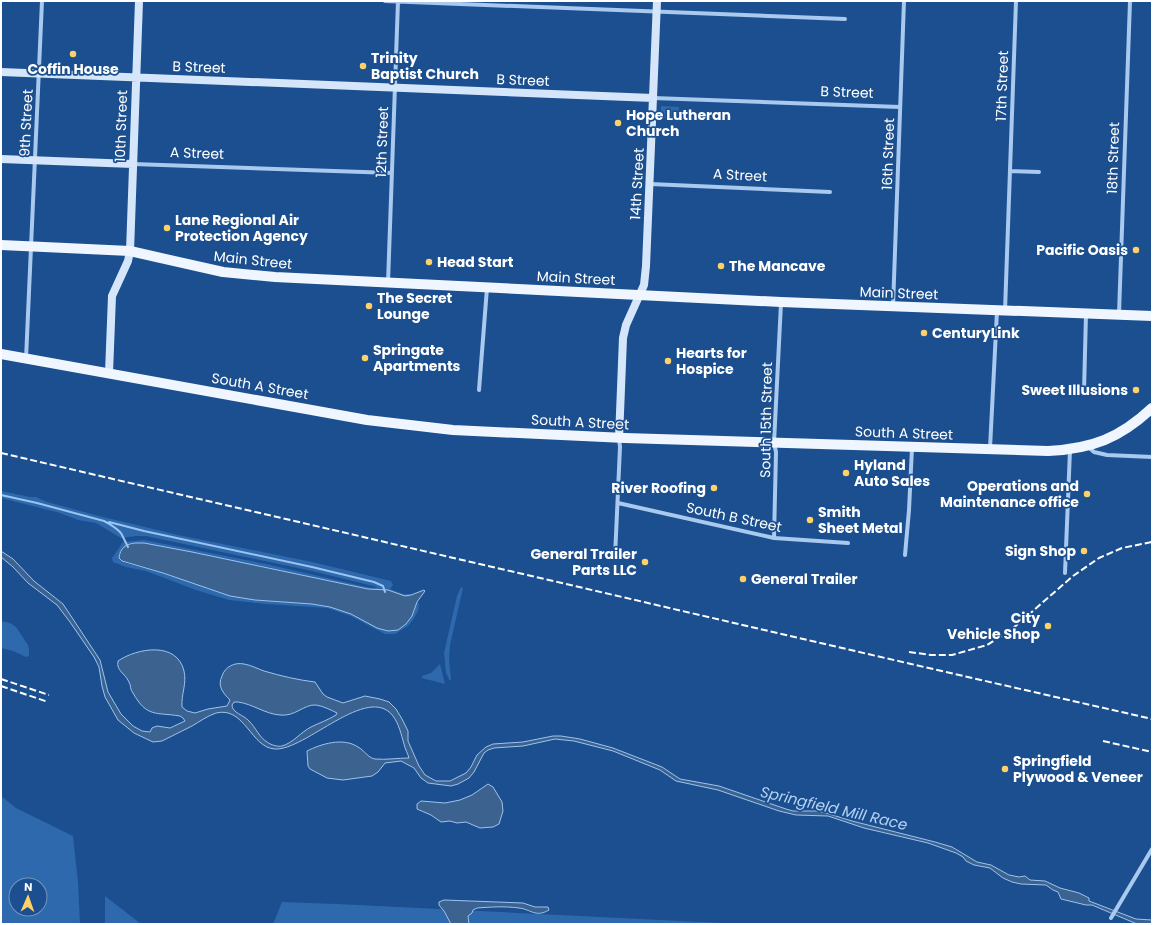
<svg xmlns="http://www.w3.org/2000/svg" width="1153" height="925" font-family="Poppins,sans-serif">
<rect width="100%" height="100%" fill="#1b4f8f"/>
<!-- green -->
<path fill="#2e69ad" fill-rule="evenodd" d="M661 106 679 107 678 119 661 118Z
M1 491 30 497H36L47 502 99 516 178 535 312 562 391 581 393 585 390 589 403 594H412L409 596H402L388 590 368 589 265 567 144 543H131L119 555 120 560 125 563 163 573 230 596 255 600 312 604 330 607 351 614 377 628 388 631 398 630 418 602 419 605 418 611 413 620 408 626 395 634H385L351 616 327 608 266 604 229 600 196 590 146 571 126 567 113 562 112 558 123 542 144 540 266 564 362 586 373 588 377 587 312 571 146 536H136L121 538 96 523 78 520 60 513 1 498Z
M461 587 463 588 450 645 449 659 451 680 450 681 446 673 444 653 457 596Z
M1 621 10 623 16 627 28 645 29 650V656L26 657 13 651 1 648Z
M440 664 445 684 422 678V676L431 673Z
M1 796 16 808 73 836 78 882 80 924H1ZM16 885H40V909H16Z
M105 896 141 924H105Z
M282 902 337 904 722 923 721 924H273Z"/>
<!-- water -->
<path fill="#3c6290" stroke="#9cc4f0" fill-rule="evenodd" d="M135 543H144L192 552 368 589 388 590 405 596 411 595 424 590 425 591 417 602 412 616 406 624 398 630 388 631 377 628 351 614 330 607 312 604 255 600 230 596 163 573 122 561 119 558C120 548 126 544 135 543Z
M1 551 13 559 34 581 63 604 100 660 108 692 121 714 133 726 142 731 150 732 152 728 157 726 170 728 185 721 183 718 180 716C156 712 147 718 133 693 130 690 131 685 129 682 125 673 116 671 118 661 137 648 177 641 184 671 187 684 181 694 182 707L187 711 195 713 208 709 227 706 230 700C223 693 217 686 222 676 225 667 234 662 244 664 251 665 258 669 264 671 281 676 298 680 315 682L323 694 327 697 343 703 365 696 380 699 389 702 396 709 402 719 408 731V741L419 766 425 775 436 781H450L466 773 471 767 477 755 486 747 493 744 523 742 553 736H561L580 739 613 748 662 767 680 779 719 786 786 809 793 811H818L826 813 852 821 935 842 952 847 977 862 991 865 1009 875 1019 877 1025 876 1030 880 1045 881 1060 888 1079 893 1089 898V901L1136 919 1152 920V924H1137L1092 905H1086L1061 899 1058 892 1053 890 1046 885 1021 884 1012 882 1003 878 990 868 974 865 966 861 963 857 956 853 928 843 864 828 828 816 796 815 779 811 718 790 676 781 660 770 613 751 574 741 555 739 523 746 494 748 488 750 484 753 474 772 469 778 458 784 451 786 428 783 421 778 414 768 401 761 385 763 378 772 372 776 343 780 327 778 310 769 308 766 307 751C321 744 343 737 358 747 364 750 368 758 375 759 386 760 398 758 409 758 408 754 405 749 404 744 401 734 399 724 393 716 368 683 305 751 275 749 251 748 245 706 216 713 207 716 199 722 192 726 182 731 172 736 162 741L153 742 134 733 118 720 105 697 102 686 99 667 94 657 70 622 57 605 28 583 13 567 1 557ZM238 702C253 704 265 714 280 715 295 717 304 704 316 705 323 706 331 710 337 713L336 715C328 720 319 723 311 727 301 732 293 743 282 746 278 747 271 745 267 742 259 737 256 728 249 721 244 715 232 713 232 705L234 702Z
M488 784 493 787 502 802 503 811 499 824 493 827 480 828 466 822 457 823 450 821 441 822 431 815 417 809V804L421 801 445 803 460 800 472 795Z
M444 900 523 903 535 907H548L549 910C536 918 530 909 519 908 505 906 490 907 477 908L473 910 472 913 468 916 469 924H451L444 911 439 905V902Z"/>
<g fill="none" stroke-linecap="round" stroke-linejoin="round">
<!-- stream -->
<path stroke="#9cc4f0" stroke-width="2" d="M1 495 37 503 104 521C108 523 120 530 122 535 124 539 126 543 128 547
M109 522 144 531 312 567 374 582 383 586 385 592"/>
<!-- street -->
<path stroke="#a9c9ee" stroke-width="4" d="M385 1 845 19
M653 98 900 107
M133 164 392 173
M1010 171 1039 172
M650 184 830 192
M388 283 398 1
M893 307 904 1
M1005 311 1016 1
M1119 314 1130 1
M26 359 42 1
M479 390 487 288
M1084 391 1086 314
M1087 446 1094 452 1107 455 1152 457
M990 448 997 311
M618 503 774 538 848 543
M774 538 776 452 774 443 781 303
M905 555 909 510 912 448
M615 557 620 447 619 438
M1065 573 1070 450
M1111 918 1152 849"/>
<!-- secondary -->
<path stroke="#d6e6fa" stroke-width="8" d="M1 72 653 98
M1 159 133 164
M109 373 112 296 128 261 130 251 139 1
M619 438 623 338 626 325 644 285 646 266 657 1"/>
<!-- primary -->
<path stroke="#f0f6ff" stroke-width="10" d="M1 245 130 251 223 272 275 277 781 302 1152 316
M1 354 367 420 453 430 625 438 1048 451C1092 449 1120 438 1152 408"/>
<!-- rail -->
<path stroke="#fff" stroke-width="2" stroke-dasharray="7 3" stroke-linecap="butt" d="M1 453 911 664 1152 719
M909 652 931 655H952L987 645 1011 630 1073 576 1099 558 1122 548 1152 542
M1 679 49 695
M1 686 48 702
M1103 741 1152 752"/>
</g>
<!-- markers -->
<g fill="#ffd166" stroke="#1b4f8f" stroke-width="1.5">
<circle cx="73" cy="54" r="4"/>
<circle cx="363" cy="66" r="4"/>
<circle cx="618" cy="123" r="4"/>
<circle cx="167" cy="228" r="4"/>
<circle cx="1136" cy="250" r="4"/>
<circle cx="429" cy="262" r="4"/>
<circle cx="721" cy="266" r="4"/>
<circle cx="369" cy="306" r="4"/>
<circle cx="924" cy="333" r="4"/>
<circle cx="365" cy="358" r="4"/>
<circle cx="668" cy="361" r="4"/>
<circle cx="1136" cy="390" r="4"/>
<circle cx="846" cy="473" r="4"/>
<circle cx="714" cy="488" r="4"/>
<circle cx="1087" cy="494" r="4"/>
<circle cx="810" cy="520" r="4"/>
<circle cx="1084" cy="551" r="4"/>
<circle cx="645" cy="562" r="4"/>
<circle cx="743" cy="579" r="4"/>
<circle cx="1048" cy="626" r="4"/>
<circle cx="1005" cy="769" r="4"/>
</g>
<g text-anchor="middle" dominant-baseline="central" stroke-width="3.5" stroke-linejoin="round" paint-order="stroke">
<!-- poi labels -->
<g font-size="14" font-weight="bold" fill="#fff" stroke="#1b4f8f" text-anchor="start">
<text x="371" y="58">Trinity<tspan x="371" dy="16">Baptist Church</tspan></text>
<text x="73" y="69" text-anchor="middle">Coffin House</text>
<text x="626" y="115">Hope Lutheran<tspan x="626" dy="16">Church</tspan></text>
<text x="175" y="220">Lane Regional Air<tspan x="175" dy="16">Protection Agency</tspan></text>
<text x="1128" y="250" text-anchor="end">Pacific Oasis</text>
<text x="437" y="262">Head Start</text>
<text x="729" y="266">The Mancave</text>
<text x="377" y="298">The Secret<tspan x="377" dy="16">Lounge</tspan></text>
<text x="932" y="333">CenturyLink</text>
<text x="373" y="350">Springate<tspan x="373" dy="16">Apartments</tspan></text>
<text x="676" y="353">Hearts for<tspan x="676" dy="16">Hospice</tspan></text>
<text x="1128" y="390" text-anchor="end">Sweet Illusions</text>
<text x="854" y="465">Hyland<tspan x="854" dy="16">Auto Sales</tspan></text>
<text x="1079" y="486" text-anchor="end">Operations and<tspan x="1079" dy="16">Maintenance office</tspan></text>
<text x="706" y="488" text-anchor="end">River Roofing</text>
<text x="818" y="512">Smith<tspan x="818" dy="16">Sheet Metal</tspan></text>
<text x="1076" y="551" text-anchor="end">Sign Shop</text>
<text x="637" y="554" text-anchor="end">General Trailer<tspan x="637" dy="16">Parts LLC</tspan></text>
<text x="751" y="579">General Trailer</text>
<text x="1040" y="618" text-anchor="end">City<tspan x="1040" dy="16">Vehicle Shop</tspan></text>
<text x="1013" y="761">Springfield<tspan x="1013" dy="16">Plywood &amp; Veneer</tspan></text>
</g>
<!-- street labels -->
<g font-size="14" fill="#fff" stroke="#1b4f8f">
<text transform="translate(199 67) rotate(2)">B Street</text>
<text transform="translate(523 80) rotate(2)">B Street</text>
<text transform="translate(1002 86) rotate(-88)">17th Street</text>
<text transform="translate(847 92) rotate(2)">B Street</text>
<text transform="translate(26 123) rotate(-87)">9th Street</text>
<text transform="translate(121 126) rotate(-88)">10th Street</text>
<text transform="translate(382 142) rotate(-88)">12th Street</text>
<text transform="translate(197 153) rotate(2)">A Street</text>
<text transform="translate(888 154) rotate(-88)">16th Street</text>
<text transform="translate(1113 158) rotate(-88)">18th Street</text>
<text transform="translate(740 175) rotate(3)">A Street</text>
<text transform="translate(637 184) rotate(-87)">14th Street</text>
<text transform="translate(253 260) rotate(6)">Main Street</text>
<text transform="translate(576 278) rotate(3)">Main Street</text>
<text transform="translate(899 293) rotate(2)">Main Street</text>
<text transform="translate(260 386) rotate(10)">South A Street</text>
<text transform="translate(766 420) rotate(-89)">South 15th Street</text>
<text transform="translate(580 422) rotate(3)">South A Street</text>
<text transform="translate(904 433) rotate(2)">South A Street</text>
<text transform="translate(734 517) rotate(12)">South B Street</text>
</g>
<!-- water labels -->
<g font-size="15" font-style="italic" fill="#b5d3f5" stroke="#1b4f8f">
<text transform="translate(834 808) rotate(13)">Springfield Mill Race</text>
</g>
</g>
<!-- border -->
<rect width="1153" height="925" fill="none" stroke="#ffffff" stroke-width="4"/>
<!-- north arrow -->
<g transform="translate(28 897) rotate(2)"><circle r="19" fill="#1b4f8f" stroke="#7695bc"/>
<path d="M0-3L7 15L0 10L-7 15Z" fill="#ffd166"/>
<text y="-6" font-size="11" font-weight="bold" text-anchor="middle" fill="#ffffff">N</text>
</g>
</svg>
